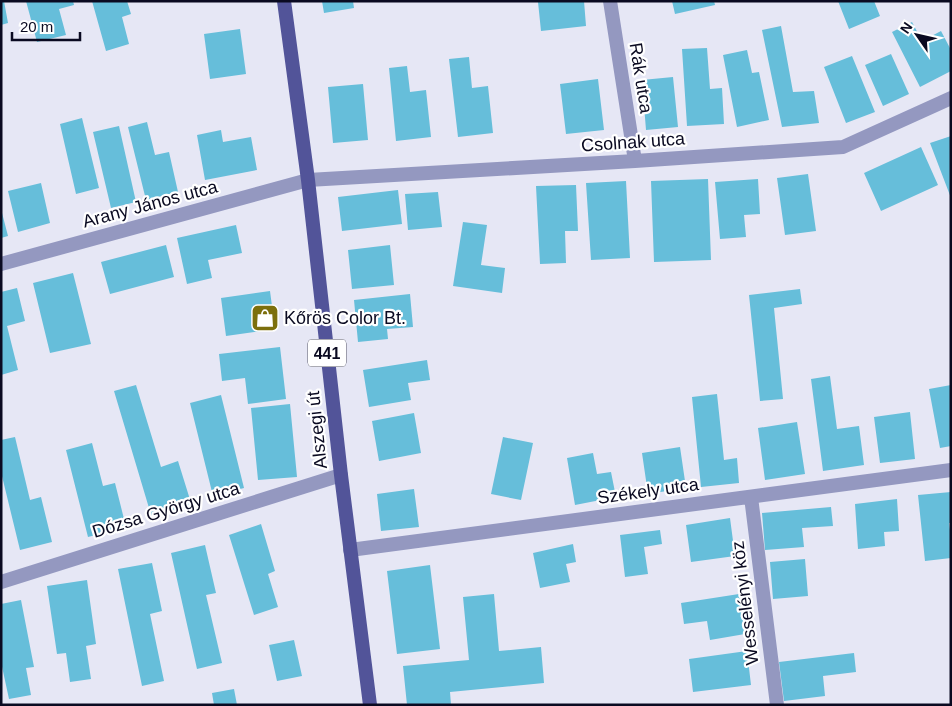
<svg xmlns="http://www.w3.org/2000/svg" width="952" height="706" font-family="Arial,sans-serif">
<rect width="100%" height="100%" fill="#e6e7f5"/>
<!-- building -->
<path fill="#66beda" d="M1 1H4L8 23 1 25Z
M26 1H73L74 5 59 9 66 35 37 42Z
M92 1H127L131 14 122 17 129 44 106 51Z
M322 1H353L354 8 324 13Z
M548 1H584L586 26 541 31 538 2Z
M672 1H714L715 5 675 14Z
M838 1H874L880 16 849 29Z
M912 22 922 41 941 31 951 50V71L920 87 892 32Z
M781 26 793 92 814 91 819 123 782 127 762 30Z
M240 29 246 74 210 79 204 34Z
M707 48 710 89 722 88 724 124 687 126 682 49Z
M747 50 752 73 759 72 769 120 737 127 723 55Z
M891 54 909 94 883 106 865 65Z
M852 56 875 112 846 123 824 67Z
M469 57 472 88 488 86 493 133 458 137 449 59Z
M407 66 410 92 426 90 431 137 396 141 389 68Z
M673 77 678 127 646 130 642 80Z
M598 79 604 130 566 134 560 84Z
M363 84 368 140 333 143 328 87Z
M82 118 99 188 76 194 60 124Z
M147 122 155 155 169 152 178 192 146 200 128 127Z
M119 126 136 202 111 208 93 132Z
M221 130 223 142 251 137 257 170 205 180 197 135Z
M951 136V198L930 143Z
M921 147 938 185 881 211 864 173Z
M808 174 816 231 785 235 777 178Z
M708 179 711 260 654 262 651 181Z
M758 179 760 214 744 215 746 237 720 239 715 182Z
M626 181 630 258 591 260 586 183Z
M41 183 50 223 18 232 8 191Z
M576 185 578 231H565L566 263 540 264 536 186Z
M398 190 402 224 342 231 338 197Z
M438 192 442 227 408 230 405 194Z
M1 209 8 236 1 238Z
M463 222 487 225 481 265 505 268 502 293 453 286Z
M236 225 242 253 208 260 212 278 187 284 177 238Z
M166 245 174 277 110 294 101 262Z
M390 245 394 285 352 289 348 250Z
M73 273 91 344 50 353 33 283Z
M17 288 25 321 7 326 18 370 1 375V292Z
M800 289 802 304 774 308 783 399 760 401 749 295Z
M270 291 275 329 226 336 221 298Z
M410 294 413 327 387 329 388 339 358 342 354 300Z
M280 347 286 399 248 404 245 378 222 381 219 354Z
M427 360 430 380 408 383 411 400 369 407 363 370Z
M830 376 837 429 859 426 864 465 823 471 811 379Z
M136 385 161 467 178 461 192 506 152 518 114 391Z
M951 385V446L940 448 929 389Z
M717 394 724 460 737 458 739 483 701 487 692 397Z
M221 395 244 488 213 496 190 403Z
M290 404 297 477 258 480 251 408Z
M910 412 915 459 880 463 874 417Z
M414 413 421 453 379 461 372 421Z
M797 422 805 474 765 480 758 428Z
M15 437 30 500 41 497 52 542 20 550 1 472V440Z
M503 437 533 443 521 500 491 494Z
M92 443 103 486 115 483 126 527 88 537 66 450Z
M680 447 686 488 648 494 642 453Z
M593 453 597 474 611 472 616 497 575 505 567 458Z
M414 489 419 527 381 531 377 494Z
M951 492V523H949L951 537V558L925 561 918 495Z
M897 499 899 531 884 532 885 546 858 549 855 504Z
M831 507 833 526 802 528 804 547 765 550 762 513Z
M730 518 735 556 691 562 686 525Z
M261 524 275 571 268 574 278 607 254 615 229 535Z
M660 530 662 544 644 547 648 574 625 577 620 535Z
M573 544 576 562 566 564 570 582 540 588 533 553Z
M205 545 216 593 206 595 222 663 197 669 171 553Z
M805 559 808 596 773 599 770 562Z
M152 563 162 611 150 614 164 681 142 686 118 569Z
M430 565 440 649 397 654 387 571Z
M87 580 96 644 86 646 91 679 70 682 66 653 57 654 47 586Z
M494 594 499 651 541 647 544 683 450 692 451 705H407L403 666 469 660 463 597Z
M739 594 745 634 710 640 707 621 684 624 681 603Z
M21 600 34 667 26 668 31 695 9 699 1 662V604Z
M294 640 302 676 277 681 269 645Z
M747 651 751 685 693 692 689 659Z
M854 653 856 672 823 676 825 696 784 701 779 662Z
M234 689 237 705H214L212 693Z"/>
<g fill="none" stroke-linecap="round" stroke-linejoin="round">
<!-- minor -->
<path stroke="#9498c0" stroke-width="14" d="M610 1 635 161
M1 264 308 180 635 161 843 147 951 98
M751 497 777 705
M350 550 951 470
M1 582 341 475"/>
<!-- primary -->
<path stroke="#525499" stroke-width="14" d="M284 1 308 180 341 475 370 705"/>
</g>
<!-- icons -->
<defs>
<symbol id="shop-square" viewBox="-11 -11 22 22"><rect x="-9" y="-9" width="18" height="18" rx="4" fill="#7c6f0c" stroke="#fff"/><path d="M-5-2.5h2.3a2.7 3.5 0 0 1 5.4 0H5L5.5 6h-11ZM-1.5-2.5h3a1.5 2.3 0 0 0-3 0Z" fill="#fff"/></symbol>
</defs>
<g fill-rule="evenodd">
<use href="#shop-square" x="249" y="302" width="32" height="32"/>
</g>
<g text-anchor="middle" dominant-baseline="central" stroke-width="4.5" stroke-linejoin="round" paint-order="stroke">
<!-- shield labels -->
<rect fill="#fff" stroke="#545464" stroke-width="1" x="308" y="339.5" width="38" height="27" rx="4"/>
<g font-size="16" font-weight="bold" fill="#0a0a21">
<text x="327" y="353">441</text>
</g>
<!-- street labels -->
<g font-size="18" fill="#0a0a21" stroke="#fff">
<text transform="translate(641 78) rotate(81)">Rák utca</text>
<text transform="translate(633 142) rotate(-4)">Csolnak utca</text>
<text transform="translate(150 204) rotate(-15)">Arany János utca</text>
<text transform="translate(317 430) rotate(-96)">Alszegi út</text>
<text transform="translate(648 491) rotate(-8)">Székely utca</text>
<text transform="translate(166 510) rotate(-17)">Dózsa György utca</text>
<text transform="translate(745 603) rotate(-97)">Wesselényi köz</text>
</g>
<!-- poi labels -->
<g font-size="18" fill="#0a0a21" stroke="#fff" text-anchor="start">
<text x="284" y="318">Kőrös Color Bt.</text>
</g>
</g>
<!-- border -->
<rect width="952" height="706" fill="none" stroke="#0a0a21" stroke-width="5"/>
<!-- north arrow -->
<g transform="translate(917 35) rotate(304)" stroke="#ffffff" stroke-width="4" paint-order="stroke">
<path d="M0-4L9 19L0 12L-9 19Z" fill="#0a0a21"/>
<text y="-8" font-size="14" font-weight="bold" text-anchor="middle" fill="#0a0a21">N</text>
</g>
<!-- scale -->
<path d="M12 32v8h68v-8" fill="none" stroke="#0a0a21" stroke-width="2.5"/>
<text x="20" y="32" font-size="15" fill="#0a0a21" stroke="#ffffff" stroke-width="4" paint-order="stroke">20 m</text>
</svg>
